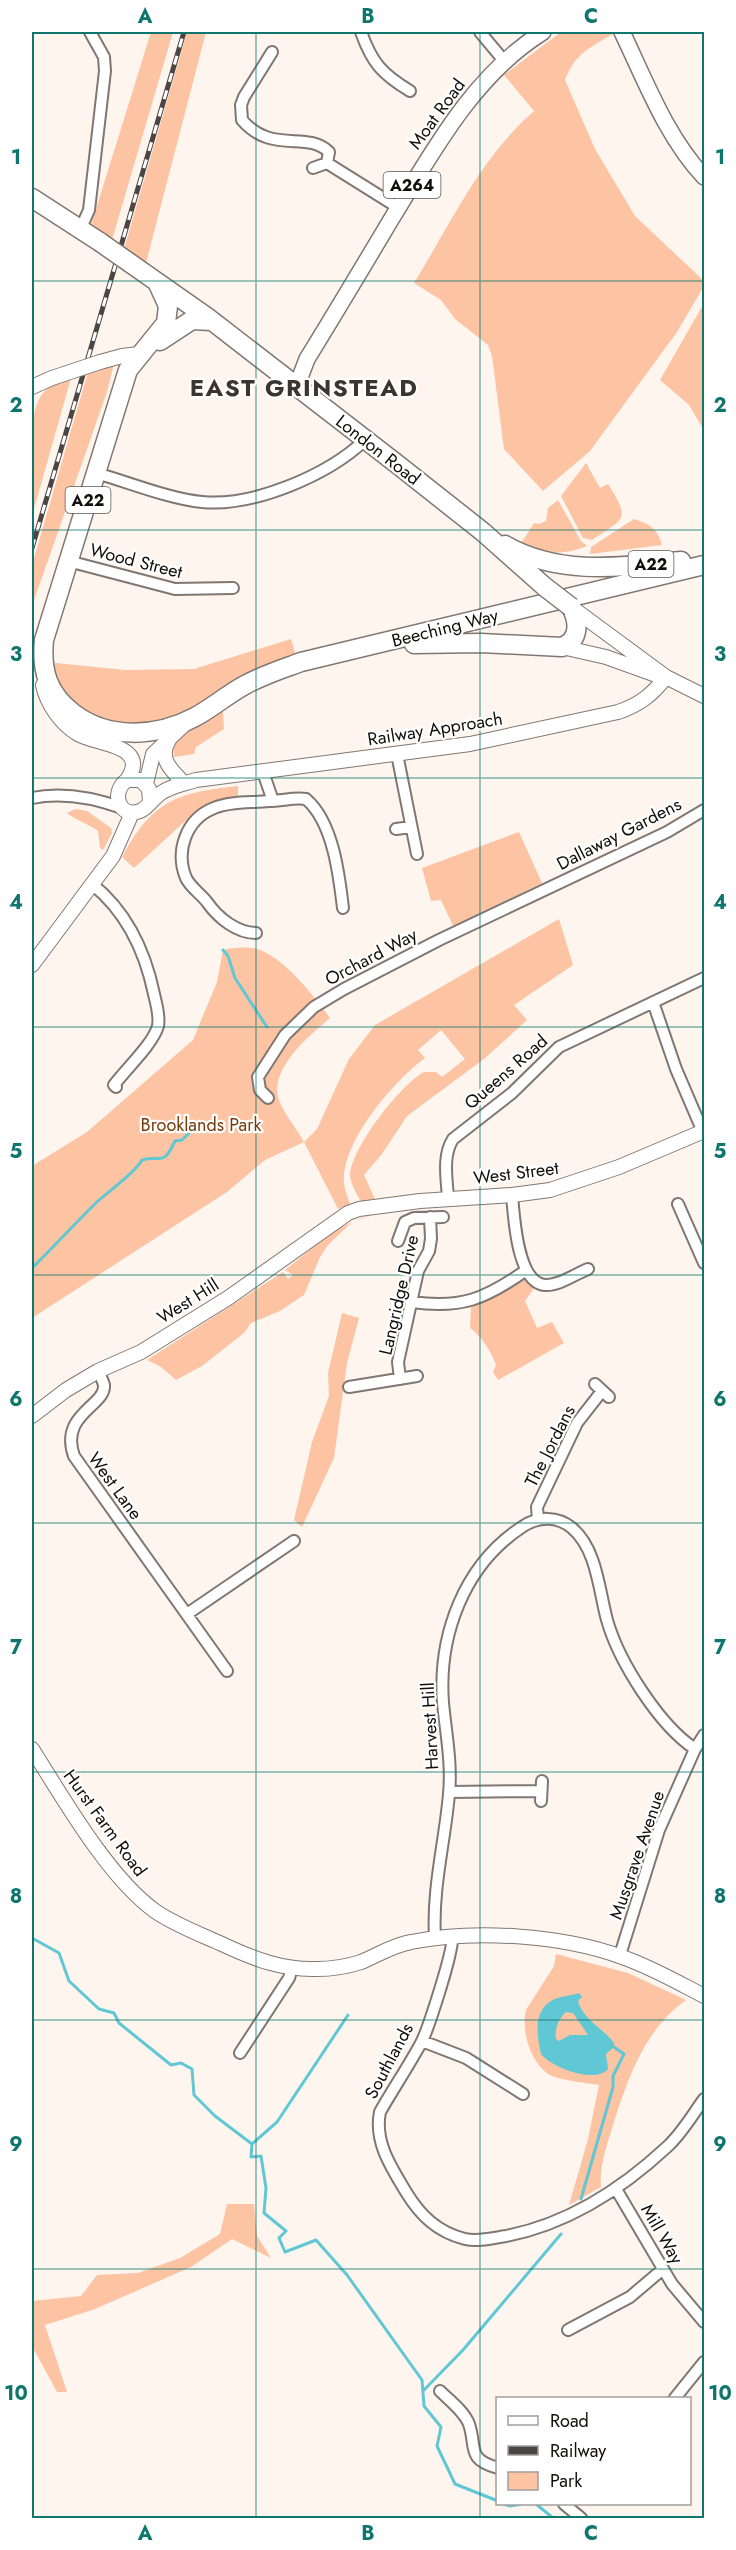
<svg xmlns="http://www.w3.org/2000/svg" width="736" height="2550" font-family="Jost,sans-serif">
<rect width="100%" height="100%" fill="#fff5ef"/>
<!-- green -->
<path fill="#fcc4a3" d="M151 32H173L112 240 91 225Z
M187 32H206L146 263 124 249Z
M561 32H610L613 34C590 47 574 55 565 80L595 149 635 216 704 281V286L677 332 590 451 543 491 504 449 492 356 488 345 455 319 441 300 414 283C451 223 480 158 534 111L504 75Z
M704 303V425L702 427 689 405 660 380Z
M114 364 107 392 32 606V565L88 372Z
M71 378 32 516C32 486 24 416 43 393 49 385 62 382 71 378Z
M586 463 600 488 608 484C631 520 625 518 592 540L583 538 561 496Z
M558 500 581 541 587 546C560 557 547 552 520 545L534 523 539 524 546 521 548 508Z
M634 519C650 524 658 529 662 545L590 554 591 547Z
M291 639 296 656 226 690 166 723 105 725 65 697 56 678 54 664 56 663 125 670 194 669Z
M217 711 223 712 224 729 196 747 194 754 174 757 173 745 177 738Z
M238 786V796L207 804 194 813 134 868 122 857C153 800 176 793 238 786Z
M76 809 87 811 111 828 112 833 103 850 100 848 98 831C87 823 77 821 67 813Z
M519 832 542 883 453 926 441 900 431 901 422 868Z
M559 919 573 965 514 1005 527 1020 484 1059 407 1116 382 1154 364 1175 375 1199 361 1202C357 1194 351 1185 350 1176 350 1149 401 1084 424 1072H436L442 1077 465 1059 441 1030 418 1050 425 1058C394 1081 346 1137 344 1177 343 1186 347 1195 350 1204L338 1209 304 1142 265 1160 227 1192 32 1318V1166L87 1132 193 1040 217 982 223 950C231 948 243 947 251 948 279 950 315 997 330 1018 310 1035 271 1067 278 1097 282 1111 296 1128 304 1142L317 1129 349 1059 375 1025Z
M373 1215 352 1222 328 1245 320 1257 304 1295 280 1311 251 1323 244 1333 202 1366 176 1380 161 1367 147 1360 283 1272 288 1279 293 1275 285 1270C312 1249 339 1222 373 1215Z
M525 1279 534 1288 525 1301 537 1328 552 1322 564 1343 498 1380 493 1372 496 1365C491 1351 481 1336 470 1328L471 1307 502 1293 519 1280Z
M342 1313 359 1318 347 1363 334 1458 302 1527 294 1520 312 1442 329 1396 328 1373Z
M556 1954 628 1973 686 2000C644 2030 628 2078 613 2125 607 2145 599 2166 601 2187L569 2205 588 2139 599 2085C587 2083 557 2080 548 2074 530 2061 521 2031 526 2010L554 1966Z
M227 2204H254L257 2236 271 2258 232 2239 191 2267 95 2309 45 2325 67 2392H57L32 2346V2301L81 2296 97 2275 138 2273 180 2258 220 2234Z"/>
<!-- water -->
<path fill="#60c7d4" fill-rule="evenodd" d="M579 1993 582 1997 578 2001C583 2020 603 2028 614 2043V2047L606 2054 608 2069C596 2084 552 2068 541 2054 537 2036 533 2012 551 2001 559 1996 571 1996 579 1993ZM566 2012 573 2013 588 2035H570L559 2041 556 2039C554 2030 559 2018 566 2012Z"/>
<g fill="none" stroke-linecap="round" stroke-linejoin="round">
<!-- stream -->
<path stroke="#60c7d4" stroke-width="3" d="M223 950 228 956 235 978 267 1027
M32 1268C54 1247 75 1223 98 1201 110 1190 135 1173 142 1160 161 1155 163 1167 175 1141L182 1140 196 1126
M32 1938 59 1953 69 1981 99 2009 114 2013 119 2023 171 2065 181 2063 192 2069 194 2095 215 2116 252 2144
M348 2015 277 2122 252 2144 251 2157 261 2156 266 2188 264 2213 286 2231 279 2238 285 2252 316 2240 347 2275 422 2380 424 2406 441 2427 437 2446 455 2484 498 2501
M581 2199 613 2087V2076L624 2054 614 2047
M424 2390 463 2350 561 2234
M504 2504 510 2506 522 2504
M536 2504 553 2518"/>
<defs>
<path id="street" d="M361 32C372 63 382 74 410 91
M480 32 505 62
M272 52 244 97 241 105 242 120C272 155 307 130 329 152L327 163
M313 168 327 163 399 208
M81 228 89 210 105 71 104 57 90 32
M96 473C128 482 170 499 202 502 254 507 328 475 365 440
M68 561 175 589 233 588
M397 754 417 854
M263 772 273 801
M32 798C62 792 94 798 122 808
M396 829 411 827
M92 884C127 912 145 951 154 994 156 1004 160 1015 158 1026 153 1044 126 1069 114 1085L116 1087
M256 933C237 933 218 918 207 902 200 893 191 888 186 878 175 851 186 819 214 808 231 801 251 803 269 801 282 801 294 797 306 799 333 822 339 874 343 908
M653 1002 676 1069 703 1132
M268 1098 260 1090 258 1077 285 1035 314 1007 344 989 439 940 667 832 704 810
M512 1195C514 1217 517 1283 545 1285 559 1286 575 1274 588 1269
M448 1199C447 1179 442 1156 453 1139L512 1093 559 1047 704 978
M678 1204 704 1263
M398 1241 405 1222 414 1218 443 1217
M412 1302C461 1309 485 1299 525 1271
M98 1371C100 1375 103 1381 104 1385 106 1406 59 1414 74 1456L227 1671
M400 1379 398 1362 418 1271 429 1251 431 1239 430 1217
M595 1384 609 1397
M349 1387 417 1376
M538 1520 537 1507 577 1423 602 1391
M187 1614 294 1541
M450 1792 541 1791
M541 1801 542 1781
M452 1936C455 1947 428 2030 421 2043 408 2067 393 2089 380 2112 374 2142 391 2167 406 2192 420 2215 437 2232 465 2239 478 2242 493 2238 506 2236 568 2224 622 2189 668 2146 682 2133 693 2114 704 2099
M435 1937C432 1889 445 1841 449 1794 452 1763 446 1734 443 1703 438 1635 464 1565 522 1527 538 1516 558 1516 572 1528 597 1549 599 1591 607 1620 619 1662 659 1725 695 1749
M620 1955 659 1830 695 1749 704 1735
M422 2041 466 2058 523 2094
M240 2053 289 1978 292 1968
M616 2189 672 2284 704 2322
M568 2330 630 2297 663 2269
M440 2391C449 2400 464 2411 469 2424 477 2448 466 2459 498 2468
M675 2398 704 2362
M564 2504 581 2518"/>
<path id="secondary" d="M100 362 122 356 139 354
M32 387 52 378
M571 607 666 677 704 696
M562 647 606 657 656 675
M43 685C47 704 61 724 78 734 96 745 151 744 127 780
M169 740C159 756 168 767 180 779
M146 784 153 754 184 725
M150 802 149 789 141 780H127C110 792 119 819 140 811 148 808 153 798 161 793 171 786 184 784 196 780L470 744 618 712C639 705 652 695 666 677
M32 965 113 856 132 813
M32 1416 66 1390 98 1371 141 1352 228 1298 348 1213 359 1209 420 1201 512 1195 550 1190 619 1167 704 1131
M32 1749C63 1798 108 1877 155 1911 175 1925 202 1935 224 1945 254 1959 283 1970 316 1969 331 1969 346 1967 361 1962 378 1955 393 1945 411 1942 474 1929 562 1935 622 1957 651 1967 677 1982 704 1996"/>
<path id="primary" d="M622 32C646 82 666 136 704 177
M296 388 307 359C336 312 364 265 392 218 433 151 474 75 543 32"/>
<path id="highway" d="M32 198 100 242
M130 263 207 317 397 464 483 532 545 587
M158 284 168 306 166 323 128 370 44 640C41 671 48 694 73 713 108 740 157 737 195 717 212 708 228 694 245 685 263 675 282 669 301 662L704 565
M160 341 192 320 212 321
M505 545C559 576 621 567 681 561
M414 644 481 643 562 647C580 640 579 622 571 607"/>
</defs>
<!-- street casing -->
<use href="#street" stroke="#807772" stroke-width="14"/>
<!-- secondary casing -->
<use href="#secondary" stroke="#807772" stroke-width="16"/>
<!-- primary casing -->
<use href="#primary" stroke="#807772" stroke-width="18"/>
<!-- highway casing -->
<use href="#highway" stroke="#807772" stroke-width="21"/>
<!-- street -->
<use href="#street" stroke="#fff" stroke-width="10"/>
<!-- secondary -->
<use href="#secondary" stroke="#fff" stroke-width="14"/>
<!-- primary -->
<use href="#primary" stroke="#fff" stroke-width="15"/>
<!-- highway -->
<use href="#highway" stroke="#fff" stroke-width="18"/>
<defs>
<path id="rail" d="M32 548 184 32"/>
</defs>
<!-- rail casing -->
<use href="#rail" stroke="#4b4643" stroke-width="5"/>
<!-- rail -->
<use href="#rail" stroke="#fff" stroke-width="3" stroke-dasharray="9" stroke-linecap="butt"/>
<defs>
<path id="secondary-bridge" d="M52 378 100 362"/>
<path id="highway-bridge" d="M100 242 130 263
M545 587 571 607"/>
</defs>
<!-- secondary-bridge casing -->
<use href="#secondary-bridge" stroke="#807772" stroke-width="16" stroke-linecap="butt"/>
<!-- highway-bridge casing -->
<use href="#highway-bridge" stroke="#807772" stroke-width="21" stroke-linecap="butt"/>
<!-- secondary-bridge -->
<use href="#secondary-bridge" stroke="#fff" stroke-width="14"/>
<!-- highway-bridge -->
<use href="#highway-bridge" stroke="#fff" stroke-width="18"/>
</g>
<!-- grid -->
<path fill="none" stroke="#0f766e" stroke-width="1.5" stroke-opacity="0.55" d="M256 32V2518M480 32V2518M32 281H704M32 530H704M32 778H704M32 1027H704M32 1275H704M32 1523H704M32 1772H704M32 2020H704M32 2269H704"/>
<g text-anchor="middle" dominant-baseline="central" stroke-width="4.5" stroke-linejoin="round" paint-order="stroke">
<!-- shield labels -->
<g fill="#fff" stroke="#585655" stroke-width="1.5">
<rect x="383.5" y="172" width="57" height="26" rx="4.5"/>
<rect x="65.5" y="487" width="45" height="26" rx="4.5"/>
<rect x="628.5" y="551" width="45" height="26" rx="4.5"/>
</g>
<g font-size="16" font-weight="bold" fill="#110e0c">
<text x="412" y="185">A264</text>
<text x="88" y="500">A22</text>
<text x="651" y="564">A22</text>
</g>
<!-- street labels -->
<g font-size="18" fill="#110e0c" stroke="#fff">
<text transform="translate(437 114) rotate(-54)">Moat Road</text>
<text transform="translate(378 450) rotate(38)">London Road</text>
<text transform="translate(136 561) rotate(14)">Wood Street</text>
<text transform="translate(445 628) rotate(-14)">Beeching Way</text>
<text transform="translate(435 729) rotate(-9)">Railway Approach</text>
<text transform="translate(619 834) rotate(-27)">Dallaway Gardens</text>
<text transform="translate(371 957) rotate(-28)">Orchard Way</text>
<text transform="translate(506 1072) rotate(-41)">Queens Road</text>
<text transform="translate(516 1173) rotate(-7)">West Street</text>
<text transform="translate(399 1295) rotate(-77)">Langridge Drive</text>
<text transform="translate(188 1301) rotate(-32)">West Hill</text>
<text transform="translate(550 1446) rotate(-63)">The Jordans</text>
<text transform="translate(115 1486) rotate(54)">West Lane</text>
<text transform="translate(430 1726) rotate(-93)">Harvest Hill</text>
<text transform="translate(105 1823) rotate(54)">Hurst Farm Road</text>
<text transform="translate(637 1855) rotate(-71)">Musgrave Avenue</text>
<text transform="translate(389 2061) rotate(-62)">Southlands</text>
<text transform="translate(662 2234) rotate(60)">Mill Way</text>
</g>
<!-- park labels -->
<g font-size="18" fill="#763a09" stroke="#fff">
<text x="201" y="1125">Brooklands Park</text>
</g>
<!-- district labels -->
<g font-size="24" font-weight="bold" letter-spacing="1.5" fill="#3b342f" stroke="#fff">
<text x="304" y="387">EAST GRINSTEAD</text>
</g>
</g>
<!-- border -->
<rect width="736" height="2550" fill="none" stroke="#ffffff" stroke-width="66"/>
<!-- legend -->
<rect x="496" y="2397" width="195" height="108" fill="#ffffff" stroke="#a09f9e" stroke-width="1.5"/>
<rect x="508" y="2416" width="30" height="9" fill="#ffffff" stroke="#a09f9e" stroke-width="1.5"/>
<text x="550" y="2427" font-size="18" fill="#110e0c">Road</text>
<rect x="508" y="2446" width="30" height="9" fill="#4b4643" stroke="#a09f9e" stroke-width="1.5"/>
<text x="550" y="2457" font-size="18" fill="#110e0c">Railway</text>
<rect x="508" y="2472" width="30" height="18" fill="#fcc4a3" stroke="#a09f9e" stroke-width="1.5"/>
<text x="550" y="2487" font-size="18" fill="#110e0c">Park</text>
<rect x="33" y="33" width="670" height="2484" fill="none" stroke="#0f766e" stroke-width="2"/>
<g font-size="20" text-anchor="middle" font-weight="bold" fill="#0f766e">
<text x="145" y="23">A</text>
<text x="368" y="23">B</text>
<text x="591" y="23">C</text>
<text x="16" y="164">1</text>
<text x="720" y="164">1</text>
<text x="16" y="412">2</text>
<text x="720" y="412">2</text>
<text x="16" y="661">3</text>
<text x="720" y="661">3</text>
<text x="16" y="909">4</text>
<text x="720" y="909">4</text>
<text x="16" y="1158">5</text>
<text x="720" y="1158">5</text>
<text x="16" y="1406">6</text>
<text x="720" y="1406">6</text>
<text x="16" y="1654">7</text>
<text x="720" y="1654">7</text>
<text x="16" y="1903">8</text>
<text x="720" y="1903">8</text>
<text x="16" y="2151">9</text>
<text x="720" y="2151">9</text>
<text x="16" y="2400">10</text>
<text x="720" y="2400">10</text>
<text x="145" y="2540">A</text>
<text x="368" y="2540">B</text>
<text x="591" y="2540">C</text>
</g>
</svg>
